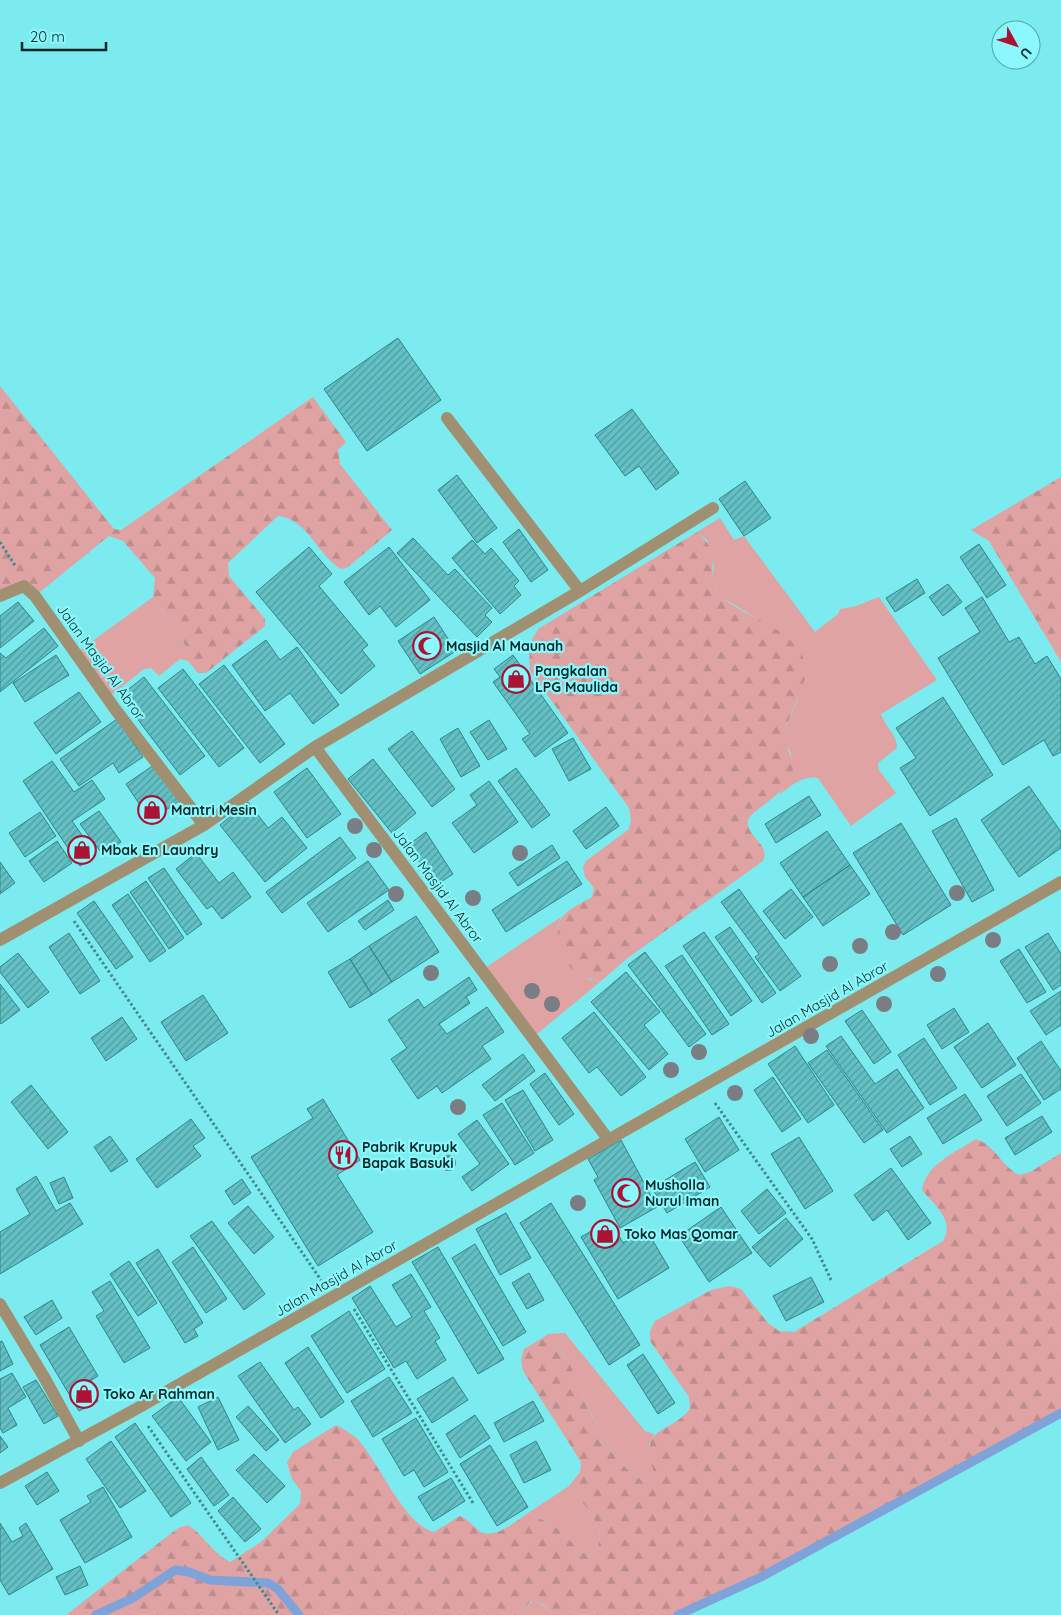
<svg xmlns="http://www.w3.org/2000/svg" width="1061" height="1615" font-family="Quicksand,sans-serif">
<defs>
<pattern id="forest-firs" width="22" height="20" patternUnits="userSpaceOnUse" patternTransform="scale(1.25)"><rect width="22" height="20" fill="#dfa3a3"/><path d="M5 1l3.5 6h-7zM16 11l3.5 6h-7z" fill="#be8c8c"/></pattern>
<pattern id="building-hatch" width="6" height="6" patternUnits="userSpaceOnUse" patternTransform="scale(1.25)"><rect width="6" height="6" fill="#63c0c4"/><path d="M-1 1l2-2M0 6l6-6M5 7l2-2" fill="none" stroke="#4f9c9f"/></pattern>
</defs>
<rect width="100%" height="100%" fill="#7cebef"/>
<!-- grass -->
<path fill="#dfa3a3" d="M720 518 734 540 744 536 815 632 838 614 840 609 856 606 879 597 937 680 881 714C885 727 897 734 897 748L878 763 879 770 896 793 851 826 818 778C802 775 791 786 779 795L792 772 791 753 784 741V732L798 698 791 640 720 596 712 583 714 566 707 540 697 532Z
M153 597 188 649V661L180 659 159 676 151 668 144 669 108 698 76 653Z
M561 917 557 929 588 979 600 982 532 1038 482 970Z
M565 1333 645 1431 654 1434 649 1444 654 1473 645 1481C616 1471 591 1415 579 1388 573 1374 569 1357 558 1347 554 1342 546 1341 541 1339L548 1334Z
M569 1486C583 1504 616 1535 590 1555L583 1553 554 1525 528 1513Z
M532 1601 540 1603 554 1615H522V1611Z"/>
<!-- forest -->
<path fill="url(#forest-firs)" d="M0 386 114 529 121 530 313 397 346 442 338 450 340 464 392 530 348 567 341 569C317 555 309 520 278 516L228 563 229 576 265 619V626L206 673H198L188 661V649L153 597 155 578 123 541 109 536 35 596 24 586 0 596Z
M1061 477V662L989 541 971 530Z
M697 532C727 556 701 577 721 596 748 622 808 629 806 676L784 732C783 746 796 758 792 773 786 795 751 810 748 820 745 837 771 843 763 861L629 957 600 982C591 979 579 976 572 969 560 958 553 933 561 919 565 910 584 902 592 897L594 888 585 877 583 867 586 861 629 829 631 820 629 808 530 671 529 644 538 629Z
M976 1139C996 1146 1001 1166 1019 1175L1030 1172 1061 1153V1413L761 1577 678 1615H554L541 1603 531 1601 522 1611V1615H66L178 1528 188 1525C204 1535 212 1553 230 1562L261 1542 300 1504 301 1491 292 1479 287 1463 293 1452 336 1425C345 1430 355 1435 361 1443 380 1466 406 1526 434 1532L460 1516C469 1520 471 1524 478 1530 493 1542 516 1521 528 1513L554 1525 583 1553 590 1555C616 1535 583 1504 569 1486L580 1472 581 1462 523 1371 521 1359 524 1349 541 1339C546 1341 554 1342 558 1347 570 1359 576 1379 582 1395 593 1420 618 1472 645 1481L654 1473C639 1423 665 1438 690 1409L689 1397 650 1341V1331L655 1321 711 1290 730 1286 741 1289 768 1323 779 1331 794 1332 943 1241C955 1220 935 1206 922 1190 926 1164 956 1152 976 1139Z"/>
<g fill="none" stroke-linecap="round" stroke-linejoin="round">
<!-- stream -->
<path stroke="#7fa2d8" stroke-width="9" d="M96 1615 133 1598 175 1570 189 1572 210 1580 268 1583 278 1589 299 1615
M678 1615 761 1577 1061 1413"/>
</g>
<!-- building -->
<path fill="url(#building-hatch)" stroke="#2e8689" d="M398 338 441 400 367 451 324 389Z
M632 409 679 473 656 490 639 466 625 476 595 435Z
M457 475 497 528 477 543 438 490Z
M745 481 771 518 744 536 719 499Z
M519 529 548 570 531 582 503 542Z
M413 538 448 575 455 569 492 608 485 615 492 622 477 637 397 553Z
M472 540 485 554 491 548 519 581 514 586 521 595 500 614 452 558Z
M979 544 1006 585 987 598 960 557Z
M309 547 332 574 319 586 368 645 362 650 375 666 341 694 256 592Z
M389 547 430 600 396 627 380 606 369 615 344 582Z
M917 579 925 593 895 612 886 598Z
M948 584 962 602 943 616 929 597Z
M982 597 1009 642 1019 637 1035 664 1047 656 1061 679V752L1053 756 1044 740 1003 765 938 658 980 632 965 608Z
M18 602 34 621 0 648V616Z
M434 617 456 651 420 674 398 641Z
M44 628 58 646 0 692V653L6 658Z
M266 640 280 660 297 647 339 705 313 724 290 693 265 711 232 665Z
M56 655 69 675 25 702 13 683Z
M513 655 568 733 535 757 522 739 530 734 493 682 500 677 494 669Z
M224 665 285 744 260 763 199 684Z
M183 669 244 748 219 767 158 688Z
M144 677 205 756 180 775 120 696Z
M79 692 101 722 56 754 34 723Z
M943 697 993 775 930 816 900 768 916 758 896 728Z
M117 719 143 757 119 773 113 763 79 786 60 759Z
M489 720 507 749 488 760 470 732Z
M458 728 480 766 461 777 440 739Z
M412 731 455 789 432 807 388 749Z
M573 738 591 769 569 781 552 749Z
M373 759 416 813 392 833 348 779Z
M52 761 74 792 92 780 105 799 72 821 96 855 80 866 23 781Z
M154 765 179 801 162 813 151 797 140 805 126 784Z
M307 768 341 814 307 838 274 792Z
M516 768 550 815 532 828 498 781Z
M489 781 518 822 474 853 452 823 477 805 470 795Z
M1029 786 1061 832V848L1019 877 981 820Z
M809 796 821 815 776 843 765 824Z
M248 802 268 828 282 817 307 848 265 882 220 825Z
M606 807 619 826 586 849 573 831Z
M99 811 121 842 103 855 80 824Z
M40 812 56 836 25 857 9 833Z
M956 818 994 890 972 902 932 831Z
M901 823 951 905 903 935 853 853Z
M827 831 850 865 803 897 780 863Z
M426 832 453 874 435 886 408 845Z
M340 837 356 858 282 913 266 892Z
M57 841 72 863 44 882 29 861Z
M552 845 560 858 518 886 509 873Z
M196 853 219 883 233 872 251 897 222 919 212 906 207 909 176 869Z
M368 861 389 890 328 932 307 903Z
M567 861 582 884 506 932 492 910Z
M0 862 15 883 0 894Z
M850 865 870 894 823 926 803 897Z
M164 868 202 924 187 935 148 878Z
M146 881 184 938 169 949 130 892Z
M739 889 801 976 780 991 755 957 759 954 721 902Z
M791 889 813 917 785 939 763 911Z
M128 894 166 951 150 962 112 905Z
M388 900 394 910 365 930 358 921Z
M94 901 133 957 116 969 77 913Z
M416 916 439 952 392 982 369 946Z
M730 927 776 993 762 1003 715 937Z
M704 932 752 1001 731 1016 683 946Z
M69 933 100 981 80 994 49 947Z
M1048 933 1061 954V985L1053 990 1025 947Z
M369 946 392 982 372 995 350 959Z
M1019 949 1046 992 1027 1003 1000 961Z
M645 952 706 1034 689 1047 628 965Z
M18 953 49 992 28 1008 0 972V967Z
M682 955 729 1024 712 1035 665 966Z
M350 959 372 995 350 1008 328 972Z
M626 972 660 1012 644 1025 668 1054 649 1070 591 1002Z
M469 977 477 990 466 997 470 1003 439 1024 447 1034 487 1007 504 1032 482 1046 491 1059 442 1093 437 1086 418 1099 391 1059 407 1048 388 1020 418 999 424 1008Z
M0 984 20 1010 1 1024 0 1022Z
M1061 991V1025L1046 1035 1030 1011Z
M203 995 228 1033 186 1061 161 1022Z
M954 1008 969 1032 942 1049 927 1025Z
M862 1010 891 1052 874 1064 845 1021Z
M594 1012 646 1077 621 1096 597 1067 589 1073 562 1038Z
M122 1017 137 1039 106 1061 91 1038Z
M988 1023 1016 1065 982 1088 954 1047Z
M841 1036 875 1084 897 1069 924 1108 887 1133 826 1046Z
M924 1038 957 1088 930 1105 898 1055Z
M1041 1041 1061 1071V1089L1044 1100 1017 1058Z
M795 1046 834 1105 808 1123 768 1064Z
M827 1050 883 1130 864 1143 808 1063Z
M523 1054 535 1071 495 1101 482 1085Z
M545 1073 574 1114 559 1125 530 1084Z
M1021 1074 1041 1103 1007 1126 987 1096Z
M773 1077 801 1119 782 1132 754 1090Z
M31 1085 68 1132 48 1149 11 1102Z
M523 1090 553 1140 535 1151 505 1100Z
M965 1094 982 1120 943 1144 927 1118Z
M323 1099 360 1160 337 1175 373 1232 318 1266 251 1157 313 1118 307 1109Z
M502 1103 534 1153 515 1165 483 1115Z
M1042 1116 1052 1132 1015 1155 1005 1138Z
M719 1117 739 1150 705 1172 685 1139Z
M191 1119 205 1138 193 1146 201 1156 157 1188 136 1159Z
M477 1120 509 1164 472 1191 462 1177 480 1164 458 1134Z
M110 1136 128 1161 111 1172 94 1147Z
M910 1136 922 1154 902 1167 890 1149Z
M799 1137 833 1191 805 1209 771 1154Z
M621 1140 657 1207 620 1228 594 1180 598 1177 588 1159Z
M695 1162 710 1187 667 1213 652 1188Z
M891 1168 931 1223 908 1240 887 1210 873 1221 854 1195Z
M36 1176 56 1211 70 1203 83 1224 0 1274V1232L30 1214 16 1189Z
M64 1177 73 1198 59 1204 50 1183Z
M242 1179 251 1193 234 1205 225 1191Z
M767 1189 786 1213 759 1234 741 1211Z
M551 1203 640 1345 609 1365 520 1223Z
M248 1206 274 1237 254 1254 228 1223Z
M721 1207 752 1253 709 1282 679 1236Z
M506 1213 531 1258 500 1275 476 1229Z
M786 1218 803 1239 770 1267 752 1247Z
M610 1220 623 1243 646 1229 669 1268 618 1299 581 1237Z
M212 1221 265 1294 244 1310 190 1236Z
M475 1244 526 1332 503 1346 452 1258Z
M193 1247 227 1299 206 1313 172 1262Z
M438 1247 504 1359 478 1374 412 1262Z
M158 1249 203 1323 194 1329 198 1336 185 1343 136 1263Z
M129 1261 157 1303 138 1316 110 1274Z
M529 1273 544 1300 527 1309 512 1283Z
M411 1274 431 1307 424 1311 440 1338 435 1341 446 1360 417 1379 406 1361 394 1368 352 1298 370 1286 396 1327 412 1317 392 1285Z
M811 1277 824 1302 786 1321 773 1296Z
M110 1281 150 1348 124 1363 96 1316 104 1311 92 1292Z
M52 1300 62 1318 36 1335 24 1317Z
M349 1311 385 1369 347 1393 311 1336Z
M69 1327 98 1376 87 1383 98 1401 79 1411 40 1345Z
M2 1341 13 1364 0 1371V1342Z
M308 1347 344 1402 321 1418 285 1363Z
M643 1354 675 1403 658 1414 627 1365Z
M260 1362 294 1410 298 1407 311 1424 285 1443 238 1376Z
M12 1373 26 1397 8 1408 17 1425 3 1433 0 1428V1379Z
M389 1377 412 1413 373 1437 351 1401Z
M453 1377 468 1400 432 1423 417 1399Z
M36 1380 58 1416 44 1424 23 1387Z
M178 1397 211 1442 186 1461 152 1416Z
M218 1397 239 1440 218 1450 198 1407Z
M533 1401 544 1421 504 1442 494 1423Z
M248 1406 279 1440 266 1451 236 1417Z
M475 1415 490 1438 460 1458 446 1434Z
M416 1418 448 1472 424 1487 414 1470 404 1476 382 1439Z
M135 1423 191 1503 171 1517 115 1437Z
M0 1436 8 1447 0 1453Z
M111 1441 146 1491 120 1508 86 1459Z
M536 1441 551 1470 524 1483 510 1455Z
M490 1445 528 1507 497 1526 460 1464Z
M254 1454 285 1486 267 1503 236 1470Z
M201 1457 229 1495 214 1506 187 1469Z
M47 1472 59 1491 37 1505 25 1486Z
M451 1478 465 1501 433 1521 418 1497Z
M103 1487 132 1537 85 1563 60 1520 91 1502 87 1496Z
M233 1497 261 1529 245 1542 218 1511Z
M0 1523 12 1542 23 1536 19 1528 26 1523 53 1569 9 1595 0 1580Z
M80 1566 88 1585 65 1595 56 1577Z"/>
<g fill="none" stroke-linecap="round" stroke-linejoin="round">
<!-- path -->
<path stroke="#408b8e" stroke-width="3" stroke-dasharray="2.5 2.5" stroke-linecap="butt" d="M0 542 16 567
M74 921 321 1280
M715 1103 812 1239 831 1280
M354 1309 473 1503
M148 1426 279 1615"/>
<!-- minor -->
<path stroke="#a18f72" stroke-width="12" d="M447 418 580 591
M0 596 24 586 35 596 115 709 204 825
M315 747 608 1139
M0 940 204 825 315 747 580 591 713 508
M0 1304 44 1377 79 1441
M0 1483 136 1409 1061 882"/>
</g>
<!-- trees -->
<g fill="#7a7d83">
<circle cx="355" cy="826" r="8"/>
<circle cx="374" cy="850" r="8"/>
<circle cx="520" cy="853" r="8"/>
<circle cx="957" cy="893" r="8"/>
<circle cx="396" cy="894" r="8"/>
<circle cx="473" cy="898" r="8"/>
<circle cx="893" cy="932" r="8"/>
<circle cx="993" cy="940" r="8"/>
<circle cx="860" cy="946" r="8"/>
<circle cx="830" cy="964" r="8"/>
<circle cx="431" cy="973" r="8"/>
<circle cx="938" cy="974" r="8"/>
<circle cx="532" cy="991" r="8"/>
<circle cx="552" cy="1004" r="8"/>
<circle cx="884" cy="1004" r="8"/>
<circle cx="811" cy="1036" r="8"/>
<circle cx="699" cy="1052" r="8"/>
<circle cx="671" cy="1070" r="8"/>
<circle cx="735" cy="1093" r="8"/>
<circle cx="458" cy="1107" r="8"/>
<circle cx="448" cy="1163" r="8"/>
<circle cx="578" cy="1203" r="8"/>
</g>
<!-- icons -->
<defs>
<symbol id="mosque-ring" viewBox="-11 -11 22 22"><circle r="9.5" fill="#8af8fc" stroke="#aa1331" stroke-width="1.5"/><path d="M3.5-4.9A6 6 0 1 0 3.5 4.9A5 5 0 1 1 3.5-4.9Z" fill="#aa1331"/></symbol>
<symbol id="shop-ring" viewBox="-11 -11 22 22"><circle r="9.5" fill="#8af8fc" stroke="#aa1331" stroke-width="1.5"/><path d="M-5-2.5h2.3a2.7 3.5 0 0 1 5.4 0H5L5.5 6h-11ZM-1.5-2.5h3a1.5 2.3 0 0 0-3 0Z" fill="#aa1331"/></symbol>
<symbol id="restaurant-ring" viewBox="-11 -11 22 22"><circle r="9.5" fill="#8af8fc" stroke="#aa1331" stroke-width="1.5"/><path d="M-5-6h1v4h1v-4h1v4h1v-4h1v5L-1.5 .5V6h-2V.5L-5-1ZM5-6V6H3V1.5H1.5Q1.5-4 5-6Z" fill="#aa1331"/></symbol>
</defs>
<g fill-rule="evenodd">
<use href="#mosque-ring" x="411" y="630" width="32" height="32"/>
<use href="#shop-ring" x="500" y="663" width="32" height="32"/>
<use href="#shop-ring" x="136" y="794" width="32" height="32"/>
<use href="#shop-ring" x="66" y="834" width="32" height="32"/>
<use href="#restaurant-ring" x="327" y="1139" width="32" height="32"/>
<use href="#mosque-ring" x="610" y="1177" width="32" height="32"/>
<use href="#shop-ring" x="589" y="1218" width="32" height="32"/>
<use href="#shop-ring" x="68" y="1378" width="32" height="32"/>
</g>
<g text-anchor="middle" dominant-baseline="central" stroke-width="4.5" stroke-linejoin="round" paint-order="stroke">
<!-- poi labels -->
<g font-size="14" font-weight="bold" fill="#022728" stroke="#8af8fc" text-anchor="start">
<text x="446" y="646">Masjid Al Maunah</text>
<text x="535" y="671">Pangkalan<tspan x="535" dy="16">LPG Maulida</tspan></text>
<text x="171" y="810">Mantri Mesin</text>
<text x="101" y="850">Mbak En Laundry</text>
<text x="362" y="1147">Pabrik Krupuk<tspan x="362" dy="16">Bapak Basuki</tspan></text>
<text x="645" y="1185">Musholla<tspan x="645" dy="16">Nurul Iman</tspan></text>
<text x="624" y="1234">Toko Mas Qomar</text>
<text x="103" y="1394">Toko Ar Rahman</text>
</g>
<!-- street labels -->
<g font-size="14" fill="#022728" stroke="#8af8fc">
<text transform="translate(101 662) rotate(54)">Jalan Masjid Al Abror</text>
<text transform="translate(438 886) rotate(53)">Jalan Masjid Al Abror</text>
<text transform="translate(827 999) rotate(-30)">Jalan Masjid Al Abror</text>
<text transform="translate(336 1278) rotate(-30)">Jalan Masjid Al Abror</text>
</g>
</g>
<!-- north arrow -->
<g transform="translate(1016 45) rotate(130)"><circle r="24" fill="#8af8fc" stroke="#54a4a7"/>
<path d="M0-4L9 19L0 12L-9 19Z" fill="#aa1331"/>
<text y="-8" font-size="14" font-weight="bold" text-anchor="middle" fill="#022728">U</text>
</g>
<!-- scale -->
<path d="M22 42v8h84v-8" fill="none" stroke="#022728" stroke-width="2.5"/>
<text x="30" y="42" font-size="15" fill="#022728" stroke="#8af8fc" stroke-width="4" paint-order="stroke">20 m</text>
</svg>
